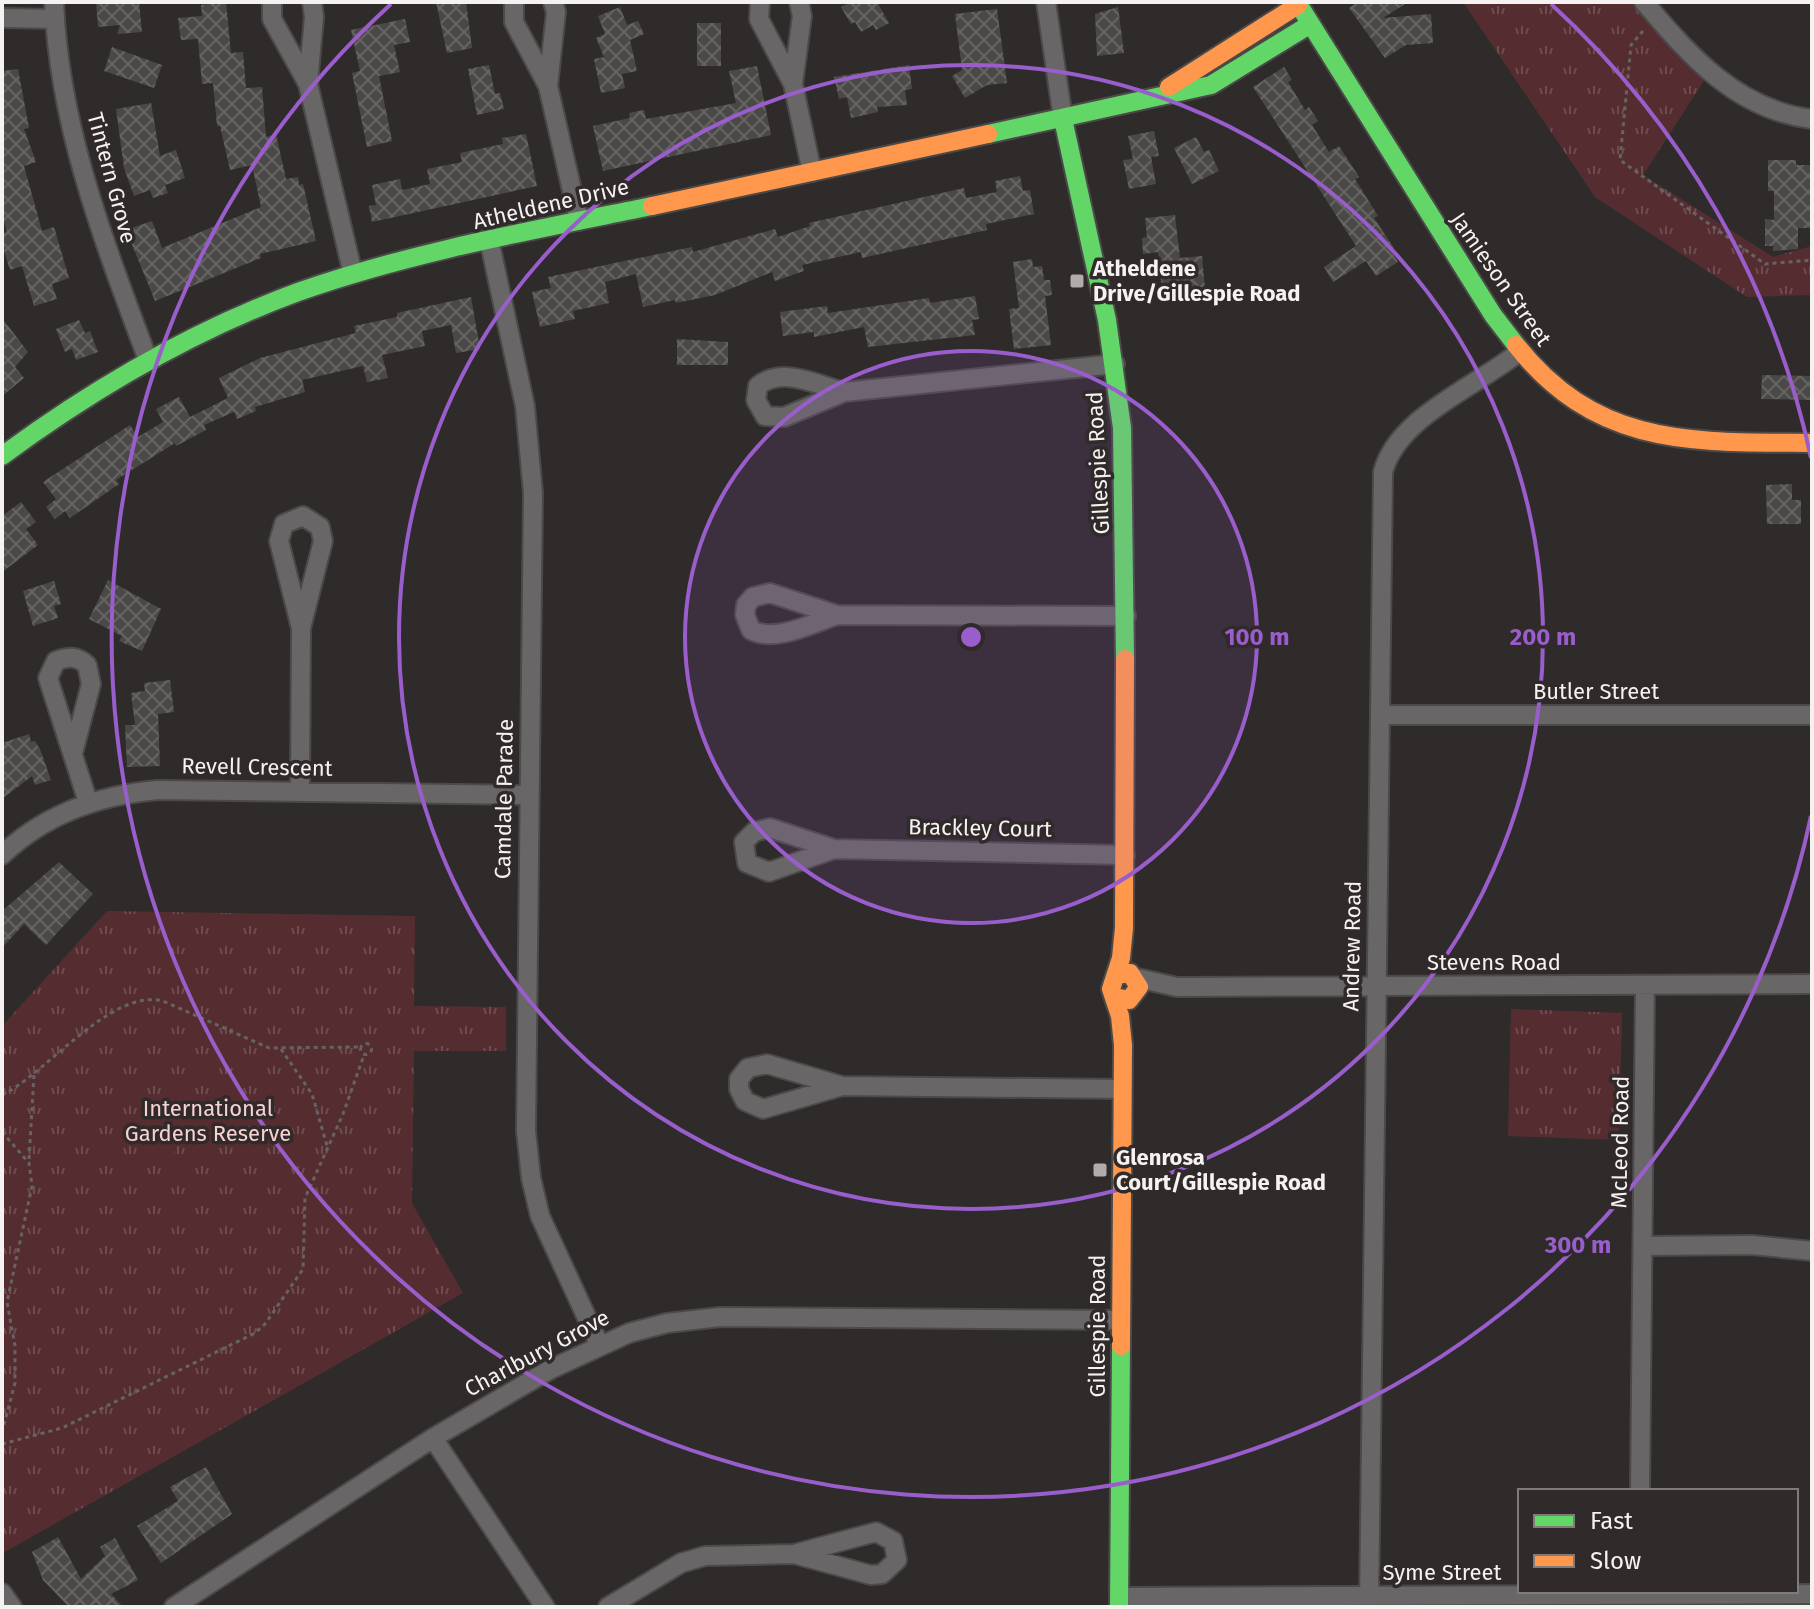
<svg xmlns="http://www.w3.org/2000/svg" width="1814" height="1609" font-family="'Fira Sans',sans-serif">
<defs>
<pattern id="park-tufts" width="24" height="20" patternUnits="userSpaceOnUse" patternTransform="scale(2)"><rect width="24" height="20" fill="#552d31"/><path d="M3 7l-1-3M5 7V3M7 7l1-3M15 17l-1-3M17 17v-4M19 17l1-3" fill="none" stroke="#6e4c4f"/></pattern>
<pattern id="building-cross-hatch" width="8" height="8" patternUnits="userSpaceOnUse" patternTransform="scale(2)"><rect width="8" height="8" fill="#4b4848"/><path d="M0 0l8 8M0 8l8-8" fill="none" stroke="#666363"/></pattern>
</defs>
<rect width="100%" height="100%" fill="#2f2b2b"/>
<!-- park -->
<path fill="url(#park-tufts)" d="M1463 2H1644L1709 73 1643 175 1773 257 1812 246V295L1747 297 1595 197Z
M107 911 415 916 414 1006 506 1007V1051H414L412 1203 463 1293 3 1553 2 1026Z
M1511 1009 1622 1013 1619 1140 1508 1136Z"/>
<!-- garden -->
<path fill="#552d31" d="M163 1134 174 1142V1160L143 1154 150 1138Z"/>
<!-- building -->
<path fill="url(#building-cross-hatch)" d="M96 2H139L142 32 117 34 120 25 98 27Z
M226 2 231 53 243 52 246 88 262 87 266 137 276 134 286 179 298 177 299 185 303 184 316 241 260 254 261 258 155 301 126 230 152 221 162 248 261 207 252 165 230 170 220 126H217L213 83 202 84 198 39 181 40 178 18 202 16 201 5Z
M436 2H466L472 48 447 53Z
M851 2H877L889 23 876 30 873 25 861 32 855 22 851 24 841 7Z
M1358 2H1408L1383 18 1431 14 1433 43 1406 45 1385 58 1349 8Z
M620 7 627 25 638 21 644 34 630 40 637 71 622 74 625 88 601 93 594 59 604 57 596 38 605 34 598 16Z
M1118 7 1124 53 1097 56 1095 14Z
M997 9 1007 83 987 85 965 98 952 76 962 70 955 14Z
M405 19 410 42 394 45 400 72 379 76 392 141 367 147 352 73 360 71 351 30Z
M697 23H721V66H697Z
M112 47 162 65 154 88 104 71Z
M489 65 495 94 500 93 504 109 477 115 468 69Z
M909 65 912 89 905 90 907 105 877 107 878 112 851 118 847 97 839 99 834 77Z
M757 66 771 135 603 171 593 126 630 118 629 113 644 110 646 119 736 103 729 71Z
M1284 67 1292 80 1288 82 1305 110 1309 107 1318 121 1312 125 1329 152 1339 146 1359 177 1355 179 1378 216 1374 218 1394 248 1390 250 1398 262 1376 276 1366 261 1333 282 1324 267 1356 246 1253 87Z
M18 69 29 128 24 129 36 162 24 166 42 231 54 227 69 278 52 284 57 299 34 306 22 266 10 270 2 244V233L7 232 2 215V71Z
M151 103 160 156 176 150 185 178 165 185 168 193 153 198 150 190 134 196 124 168 116 109Z
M1154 131 1159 156 1151 157 1156 184 1129 189 1123 160 1133 159 1128 136Z
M526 134 537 186 372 222 369 206 376 205 372 185 400 179 402 190 430 184 427 169 462 162 460 153 503 144 502 138Z
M1196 137 1204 152 1209 150 1219 171 1192 184 1174 148Z
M1768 160H1796V165H1812V228H1798V249L1773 251V246H1765V219L1774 220V191H1768Z
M1020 176 1023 191 1030 190 1034 214 986 224 987 230 862 258 861 252 802 265 804 271 775 281 772 272 715 295 676 303 675 300 643 307 636 274 605 282 609 303 573 311 575 319 540 327 532 292 551 288 548 277 692 247 693 252 775 229 778 237 810 226 809 223 964 188 966 198 997 192 995 181Z
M1175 215 1180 258 1202 256 1205 289 1182 291 1183 298 1163 300 1158 252 1143 254 1142 238 1147 237 1145 218Z
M1032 259 1033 267 1042 266 1044 280H1050L1052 295 1045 296 1051 345 1014 349 1009 309 1019 308 1013 262Z
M975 296 979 319 972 320 975 335 868 347 864 327 814 337V332L783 336 780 312 827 306 828 313 929 298 930 303Z
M471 297 480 349 456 353 451 325 422 331 425 346 382 355 388 378 367 382 363 366 302 380 305 392 255 407 256 411 237 419 234 412 204 425 206 430 176 446 175 443 116 480 119 484 70 518 65 511 55 519 46 507 56 499 43 482 130 425 138 437 163 422 156 409 179 397 190 417 228 398 219 378 260 358 356 333 354 326 397 317V313Z
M2 318 28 352 15 367 24 378 2 396Z
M79 320 85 333 90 331 98 352 76 360 72 349 65 352 56 329Z
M677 339 728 342V365H677Z
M1762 375 1812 376V400L1761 399Z
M1792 484V500H1801V524H1767L1766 485Z
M21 502 36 522 26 529 38 545 2 572V516Z
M108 580 161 609 142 651 119 641 122 636 89 619Z
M54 581 61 604 54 606 58 618 33 626 23 591Z
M170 680 174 712 158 714 160 766 127 767 125 725H135L131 693 145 691 144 683Z
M29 734 31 742 35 741 40 749 51 780 35 785 32 776 2 799V743Z
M59 862 93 894 46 945 24 924 2 948V911Z
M206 1467 232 1514 161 1563 137 1526 178 1501 170 1487Z
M58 1537 81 1579 105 1556 100 1547 115 1538 138 1580 111 1594 123 1607H69L43 1580 32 1552Z"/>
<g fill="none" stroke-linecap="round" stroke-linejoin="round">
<defs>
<path id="street" d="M54 2C59 128 105 244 148 360
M272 2V19L308 84 353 274
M514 2V22L548 86 579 221
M760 2 759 19 793 84 812 172
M1046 2 1063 119
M1644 2C1690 56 1737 110 1812 119
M2 18 55 19
M308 84 314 17 312 2
M793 84 802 16 799 2
M548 86 556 12 553 2
M490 244 525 406 533 493 526 1131 531 1178 540 1216 599 1344
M844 392C818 385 782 366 758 386L756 400 765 416 784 417 844 392 1115 364
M837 615C813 623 775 643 751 630L745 615 746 605 753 597 770 593 837 615 1126 616
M1380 715H1812
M73 753 91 684 87 665C77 656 69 656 56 661L48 678 88 802
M300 791 301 628 323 541 320 527 303 516 284 524 279 541 301 628
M834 849 769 872 747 863 744 842 754 832 770 828 834 849 1125 855
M2 855C46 813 100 795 158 790L528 795
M1137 978 1177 987 1812 984
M842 1086 763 1109 745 1101 739 1089V1079L748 1068 767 1064 842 1086 1122 1089
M1643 1246 1752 1245 1812 1251
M433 1438 545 1607
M1640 1491 1645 985
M2 1593 12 1607
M1120 1597 1812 1594
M174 1607 433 1438 551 1369 629 1333 667 1323 720 1317 1121 1320
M608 1607 681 1563 705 1556 794 1554 876 1532 893 1541 897 1560 882 1574 871 1575 794 1554
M1369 1607 1383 472C1397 417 1477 386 1519 352"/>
<path id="fast" d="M1297 2 1493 315 1516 345
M1063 119 1107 320 1122 428 1125 659
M988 134 1211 85 1309 25
M2 456C93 389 192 331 298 292 411 252 534 230 652 206
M1119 1607 1121 1346"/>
<path id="slow" d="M1169 87 1298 5
M652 206 988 134
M1516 345C1597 448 1693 442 1812 443
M1115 997 1129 1000 1139 987 1130 973 1116 975
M1121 1346 1123 1045 1120 1016 1111 989 1121 958 1124 928 1125 659"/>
</defs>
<!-- street casing -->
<use href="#street" stroke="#4c4949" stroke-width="22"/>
<!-- fast casing -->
<use href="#fast" stroke="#4c4949" stroke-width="22"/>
<!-- slow casing -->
<use href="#slow" stroke="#4c4949" stroke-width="22"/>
<!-- path -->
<path stroke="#666364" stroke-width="3" stroke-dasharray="4 4" stroke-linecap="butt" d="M1643 31 1631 45 1620 160 1765 264 1812 260
M360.5 1049a5.5 5.5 0 1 1 11 0a5.5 5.5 0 1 1-11 0Z
M281 1049 312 1094 328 1149
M2 1095C46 1074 111 988 163 1001L269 1048 361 1047
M2 1132 29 1163 32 1186 7 1302 15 1346V1383L2 1432
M29 1159 34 1075
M2 1444 62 1428 255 1333 265 1324 303 1269 305 1198 343 1114 364 1055"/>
<!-- street -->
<use href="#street" stroke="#686666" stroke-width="18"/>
<!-- fast -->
<use href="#fast" stroke="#63d668" stroke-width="18"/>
<!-- slow -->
<use href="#slow" stroke="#ff974d" stroke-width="18"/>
</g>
<!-- distance rings -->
<circle cx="971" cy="637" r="286" fill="#9a5ecc" fill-opacity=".12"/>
<g fill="none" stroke="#9a5ecc" stroke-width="4">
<circle cx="971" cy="637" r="286"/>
<circle cx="971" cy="637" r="572"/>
<path d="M1811 816A859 859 0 1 1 391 4M1551 4A859 859 0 0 1 1811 458"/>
</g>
<!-- markers -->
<g fill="#b1acac" stroke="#302a2a" stroke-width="3">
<rect x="1069" y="273" width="16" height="16" rx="4"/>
<rect x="1092" y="1162" width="16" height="16" rx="4"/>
</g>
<g text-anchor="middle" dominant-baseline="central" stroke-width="7" stroke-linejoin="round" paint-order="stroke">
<!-- street labels -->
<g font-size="22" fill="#f7f2f2" stroke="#302a2a">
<text transform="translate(112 178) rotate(75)">Tintern Grove</text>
<text transform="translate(551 204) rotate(-13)">Atheldene Drive</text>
<text transform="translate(1501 279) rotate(55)">Jamieson Street</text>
<text transform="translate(1098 463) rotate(-93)">Gillespie Road</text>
<text x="1596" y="691">Butler Street</text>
<text transform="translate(257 767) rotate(1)">Revell Crescent</text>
<text transform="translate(504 799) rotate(-89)">Camdale Parade</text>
<text transform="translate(980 828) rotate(1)">Brackley Court</text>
<text transform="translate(1352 946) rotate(-89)">Andrew Road</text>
<text x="1494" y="962">Stevens Road</text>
<text transform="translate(1620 1142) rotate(-89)">McLeod Road</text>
<text transform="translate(1097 1326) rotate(-90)">Gillespie Road</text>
<text transform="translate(537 1353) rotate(-28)">Charlbury Grove</text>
<text x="1442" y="1572">Syme Street</text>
</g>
<!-- poi labels -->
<g font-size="22" font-weight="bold" fill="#f7f2f2" stroke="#302a2a" text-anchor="start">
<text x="1093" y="268">Atheldene<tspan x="1093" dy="25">Drive/Gillespie Road</tspan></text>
<text x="1116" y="1157">Glenrosa<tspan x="1116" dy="25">Court/Gillespie Road</tspan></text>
</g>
<!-- park labels -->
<g font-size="22" fill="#f8d1d3" stroke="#302a2a">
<text x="208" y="1108">International<tspan x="208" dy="25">Gardens Reserve</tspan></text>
</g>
</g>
<circle cx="971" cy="637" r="12" fill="#9a5ecc" stroke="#302a2a" stroke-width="4"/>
<g font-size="24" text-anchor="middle" font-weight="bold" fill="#9a5ecc" stroke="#302a2a" stroke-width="7" stroke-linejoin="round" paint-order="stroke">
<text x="1257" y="645">100 m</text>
<text x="1543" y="645">200 m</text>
<text x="1578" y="1253">300 m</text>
</g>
<!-- border -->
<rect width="1814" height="1609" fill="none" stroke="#f7f2f2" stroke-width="8"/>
<!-- legend -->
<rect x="1518" y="1489" width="280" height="104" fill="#302a2a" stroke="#807a7a" stroke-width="2"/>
<rect x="1534" y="1515" width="40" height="12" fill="#63d668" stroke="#807a7a" stroke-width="2"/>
<text x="1590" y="1529" font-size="24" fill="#f7f2f2">Fast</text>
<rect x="1534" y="1555" width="40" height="12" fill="#ff974d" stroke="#807a7a" stroke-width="2"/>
<text x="1590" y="1569" font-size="24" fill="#f7f2f2">Slow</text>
</svg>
